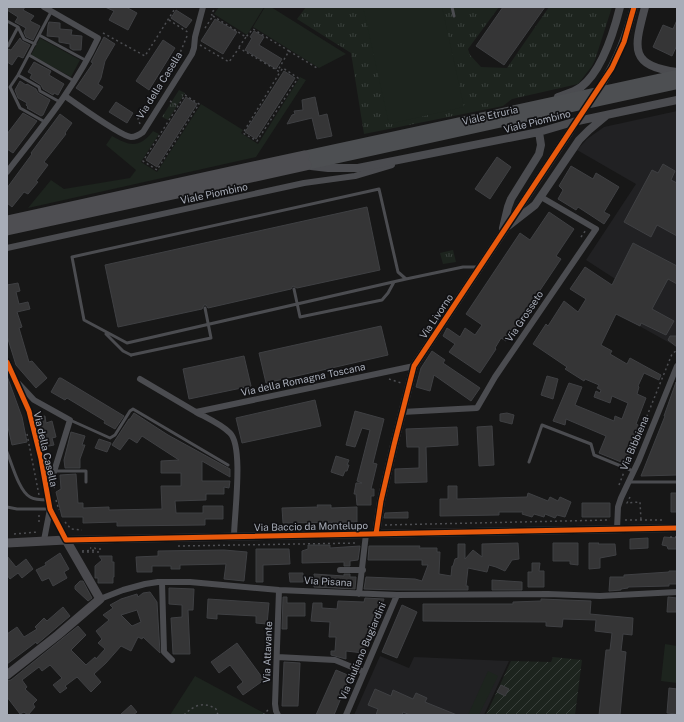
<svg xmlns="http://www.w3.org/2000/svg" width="684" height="722" font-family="'Public Sans',sans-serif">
<defs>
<pattern id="grass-tufts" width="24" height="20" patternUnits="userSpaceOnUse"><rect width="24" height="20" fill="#1d241e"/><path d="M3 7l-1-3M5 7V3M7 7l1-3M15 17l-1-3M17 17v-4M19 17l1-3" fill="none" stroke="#3b413d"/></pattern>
<pattern id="garden-furrows" width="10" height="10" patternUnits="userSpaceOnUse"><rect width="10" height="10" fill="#1d241e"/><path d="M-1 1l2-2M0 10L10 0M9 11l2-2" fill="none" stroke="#3b413d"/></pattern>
</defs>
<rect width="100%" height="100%" fill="#171717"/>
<!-- built -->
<path fill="#212123" d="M677 111V347L607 308 623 284 586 260 636 184 577 150 587 139 604 127Z
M380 656 409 668 414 657 509 661 484 715H354Z"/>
<!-- grass -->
<path fill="url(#grass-tufts)" d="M306 7H499L468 49 470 55 481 67 507 68 549 7H612L595 60 592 66 578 84 512 99 503 106 364 134 351 53 297 19Z
M179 90 185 93 168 120 162 117Z
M453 250 456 262 443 264 440 253Z"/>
<!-- park -->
<path fill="#1d241e" d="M219 7H264L247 35 214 14Z
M265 7H271L346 54 319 68 253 27Z
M363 7H442L464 107 389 124Z
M40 38 80 60 71 77 31 55Z
M300 77 306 80 256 157 28 208 51 180 64 189 130 178 136 170 106 145 112 136C130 146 139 149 153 131L159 134 141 162 157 172 201 104 243 130 241 133 258 144Z
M665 644 677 646V683L661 681Z
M488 671 498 676 479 715H468Z
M195 676 264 713 268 715H170Z"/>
<!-- garden -->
<path fill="url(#garden-furrows)" d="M553 657 582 660 575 715H486L511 661 551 662Z"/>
<!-- building -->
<path fill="#353536" stroke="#3f4043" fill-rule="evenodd" d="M7 7H25L23 10 34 16 30 21 40 26 33 40 26 37 24 32 26 28 15 22 18 17 7 10Z
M105 7H126L137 13 128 30 109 20 114 11Z
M503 7H545L504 65 476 46Z
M176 10 192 20 186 28 171 18Z
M215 19 237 32 223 54 201 41Z
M677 20V45L672 56 653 47 663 25 673 29Z
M49 22 60 23V29L72 30 71 35 82 36 81 50H73L70 48V44L59 42V37L47 36 48 25Z
M254 31 264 37 259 45 282 59 276 69 245 50 252 38 250 37Z
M104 37 115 44 105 61 101 78 98 84 103 87 94 100 76 88 93 63 91 62Z
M20 38 22 41 30 45 23 58 18 56 12 65 7 62V49L11 50Z
M163 40 175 48 149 90 136 81Z
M34 62 51 71 49 75 64 84 58 95 54 93 53 95 43 89 41 85 30 78 32 74 28 72Z
M284 71 295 78 256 139 245 132Z
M20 81 26 85 27 84 36 89 38 93 50 100 43 115 41 116 27 108 28 107 26 105 27 103 18 98 15 90Z
M186 97 197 104 157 167 146 160Z
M315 97 319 116 327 114 332 136 317 139 312 118 287 124 292 115 295 114 294 111 303 110 302 100Z
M116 102 133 113 127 123 109 112Z
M23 113 37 121 13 153 7 149V134Z
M60 114 72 123 65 133 66 134 44 162 48 165 36 181 38 182 28 194 24 192 12 207 7 203V188L32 154 31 153Z
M497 157 511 167 490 199 475 189Z
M663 164 675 171 671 180 677 183V236L657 225 651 237 624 222 652 170 658 173Z
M571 166 593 179 596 173 619 187 604 212 610 215 604 224 578 207 576 210 558 199 563 190 559 186Z
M367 207 380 270 297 288 293 286 291 289 208 308 206 305H204L202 309 118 327 105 265Z
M549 212 574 229 556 256 561 259 506 341 501 338 495 348 496 349 480 373 449 352 455 344 443 336 447 328 460 337 465 328 475 335 482 325 466 314 520 233 530 240Z
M633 243 677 266V284L668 279 652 309 674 321 666 335 641 323 640 326 616 314 601 345 612 351 610 354 627 364 630 358 661 375 659 380 644 373 638 386 639 387 637 394 646 398 636 424 642 427 626 464 599 453 606 436 566 419 565 425 553 421 569 383 582 387 575 405 614 421 615 416 622 419 628 403 612 396 610 403 594 397 596 391 600 393 601 390 597 388 599 385 585 379 584 381 565 369 567 367 533 344 546 324 548 326 564 301 578 312 586 299 570 289 585 267 612 285Z
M18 283 20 291 16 292 19 304 28 302 30 309 17 312 22 327 19 328 29 362 32 361 47 378 36 388 16 365 7 336V285Z
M381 326 388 355 266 383 259 353Z
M670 336H677V347L668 340Z
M432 351 445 360 443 363 480 388 471 401 434 375 430 391 416 387 421 368Z
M244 356 251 386 189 399 183 369Z
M7 376 22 417 27 442 12 445 7 423Z
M547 376 558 379 553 399 541 395Z
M59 378H61L124 416 115 429 104 423 105 421 67 398 65 400 51 392Z
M676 382 677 475 641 476 665 416H664Z
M315 400 321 426 242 443 236 418Z
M355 411 384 419 373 463 377 464 371 489H374V496H371V505H357L356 494H354L356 483H362L357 481 370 430 362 428 355 447 346 445Z
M134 413 168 435 230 469V477L202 461V481H230L229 488 224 487V494H206V500L175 501 176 513H203V506H223V519H205V525L117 526V522L83 523V517H62L56 492 61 489 60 475 76 474 78 503H83V508L109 507V510L162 509 161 486H181V473H161V461L179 460 142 436 137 443 129 438 120 450 112 445 129 419H130Z
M507 413 514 415 512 424 500 421V414Z
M45 416 46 423 52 421 56 437 52 438 54 445 44 447 38 417Z
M492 426 494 465 479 466 477 427Z
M457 427 458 445 426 447 427 482 395 483V469L419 468V447H407L406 429Z
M71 432 85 436 82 445H85L80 459V468H65L64 460Z
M99 439 111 443 107 452 95 448Z
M336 456 349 460 347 465H349L347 471H345L343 476 331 472Z
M448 486H457V499L527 497 528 493 548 501 550 497 558 501 560 497 571 502 565 517 557 515 555 518 545 514 544 517 534 514 532 517 522 514 523 512H499V515L440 516V499H448Z
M671 493H677V512H671Z
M582 503H610V517H582Z
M317 505H331V508L357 507V522L283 523 282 508 318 507Z
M408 512V518H384L385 513Z
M664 537 677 538V549H668L667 546 662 545Z
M648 538V548L630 549V539Z
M518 543 519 559 512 560 505 571 496 567 489 565 487 572 468 568 466 586H468V590H397L364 589 366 577 415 579 422 581 428 565H422V560H368L369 546H420L419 548H437V552H440L439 574 451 576 452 566H453L455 559 458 558V544H465V559L473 550 482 557V544Z
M553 543H578V565L570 564V561H553Z
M589 543H599L598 544H615L616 555 600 558V568L589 569Z
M308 545H330V548L360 546 358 560 350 561V566H344V562L302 563V551L308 549Z
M256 549H289L290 564 263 565V582H256Z
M224 550 247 552 244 581 224 579 226 564 180 565V569H171V566H152V572H137L136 557 158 556V551Z
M60 553 69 569 64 572 67 578 53 586 49 578 42 581 36 570 46 565 45 563Z
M7 556 16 567 26 559 33 569 22 578 18 573 10 579 7 575Z
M99 556H112V562H114V577H113V583H98V578H95V566L102 560Z
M532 563H540L539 571H544V587H528V572H532Z
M669 571H677V584H669V586L628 587V588L621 589V590L609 591 610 577H624V575L669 572Z
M289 573H303V582H290Z
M314 574 344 576V574H350V577H356L355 589 314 587Z
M492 580 522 582V590H492Z
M80 581H83L92 598 88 601 75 589V586Z
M169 588 194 589 193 610H188L190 654H173L171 618 182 617V605L169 604Z
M150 592 157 602 160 653 143 637 142 639 138 637 131 651 121 646 106 663 94 674 101 682 91 692 77 677 65 686 67 688 60 693 53 685 62 678 50 665 42 671 39 667 22 680 27 687 25 689 37 700 33 704 35 707 28 715 24 712 20 714 7 697V681L11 680 78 626 86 635 71 650 86 665 95 657 96 659 105 649 98 643 102 639 96 631 109 620 103 615 113 608 110 605 121 599 137 594 138 597 143 593ZM137 610 141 622 132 626 121 615Z
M283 597H287V603H305V616H287V629H282Z
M668 597 677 598V612H667Z
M365 598 384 599 363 653 346 651V659L331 655V651H335L336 637H329L330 622 311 621 313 603H322V608L337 609 338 601 364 602Z
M208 599 269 603 267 624 256 623V616L217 614V619L207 618Z
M541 599 591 601 590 614 633 618 632 635 623 634 621 651 626 652 620 715H599L606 650H610L612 633 595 631 596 620 563 619 562 627 546 626V622L423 621V604H513V602L541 601Z
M402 605 417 612 397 658 382 652Z
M63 607 70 616 37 644 36 642 31 646 7 664V634L17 627 24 637 37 629 35 627 44 618 47 621Z
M237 643 264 680 243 695 237 687 243 682 230 665 219 673 211 662Z
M284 662 300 663 298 706H282Z
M336 670 350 676 334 715H316Z
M501 685 509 689 505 696 497 692Z
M669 688 677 689V714L667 713Z
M375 689 391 696 393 690 413 699 416 693 427 698 425 702 457 715H410L403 712 402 715H376L378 709 368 705Z
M131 705 137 712 133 715H120Z"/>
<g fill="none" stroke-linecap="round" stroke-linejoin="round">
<!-- tertiary-tunnel -->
<path stroke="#343537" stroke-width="8" stroke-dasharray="8 4" stroke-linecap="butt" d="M569 133 590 101"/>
<!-- path -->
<path stroke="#4d4e52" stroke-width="1.5" stroke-dasharray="2 3" stroke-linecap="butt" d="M213 16 246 37 253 29 289 51 278 70
M169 20 189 33
M205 28 213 16 211 14 216 7
M103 33 145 56 176 7
M200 45 229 62 239 48 280 72 283 68 298 78 257 141 243 133 280 72
M239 47 246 37
M289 51 317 68
M185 95 199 104 157 170 143 161Z
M170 101 178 106
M140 124 138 119 180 53 187 36
M581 237 586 230
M389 379 401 383
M27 434 39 495
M628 463 672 354 677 350
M619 485 624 472
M54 488 56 480
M630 497 627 503 640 502 641 520
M56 500 59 510
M39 515V523
M625 520H665
M65 522 71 529 82 530
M385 525 610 520
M300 527 361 526
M14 534 38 532
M670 537H677
M178 546 358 543
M82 551 96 550 95 548H90
M82 552H100V548
M184 715C194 705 204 701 216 709L218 715
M263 715 269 709"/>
<!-- service -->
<path stroke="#4b4c50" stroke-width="3" d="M452 7 454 16
M7 21 18 27 24 39 35 44
M39 35 87 61
M7 45 8 46 18 27
M29 55 74 81
M18 75 39 87 40 91 60 102
M45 122 20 108 10 87 18 75 51 12
M406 279 398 272 379 189 72 257 84 320 127 343 406 279 463 267H478
M294 289 300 317 382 300 388 293 394 282
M106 334 123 351 131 355
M70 420 110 438 115 435 130 411 133 409 228 465
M7 452C12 464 19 491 30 497 35 500 42 500 48 500
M529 462 542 425 591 444 594 455 633 471
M54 471H86V482
M628 482H677
M7 507 17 509H50"/>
<!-- minor -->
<path stroke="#4b4c50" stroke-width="6" d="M65 96C77 104 120 136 131 137 136 137 139 135 143 132L192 54 194 48 195 37 203 7
M7 172C40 129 75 88 98 38L44 7
M7 248 304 183 355 176 392 165
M7 362 29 411 41 459 50 509 66 540
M140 379 196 412 414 366
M19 384 34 400 70 420 53 475 44 477
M196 412C207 418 221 424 230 433 244 447 234 516 234 537
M402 412 477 408 495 377 596 229 541 197
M617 529 618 507 621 498 639 460 677 366
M44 540 50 509
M340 570H363
M162 582 164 652 172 660
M359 594 366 534
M100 599 123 590 145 584 158 582H190L279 590 397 595 548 594 600 596 677 592
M277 657 335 660 364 672
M278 715 276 711 275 704 279 590
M346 715 397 595"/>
<!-- tertiary -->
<path stroke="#4b4c50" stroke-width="8" d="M645 7C635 46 627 66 677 72
M602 84C618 58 626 37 634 7
M558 97C566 94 574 92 581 87 602 71 614 31 620 7
M311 166 328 168H358L539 132 573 122 677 100
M508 226 535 205 579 140 589 130 607 115
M503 228 508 207 511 199 539 154 541 145 539 132
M376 534 381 501 394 445 414 366 569 133
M66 540 677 528"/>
<!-- secondary -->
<path stroke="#4a4a4e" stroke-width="9" d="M7 543 66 540 100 599 58 635 7 675"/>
<!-- primary -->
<path stroke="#4d4f52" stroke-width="10" d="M304 156 677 75
M306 165 677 84"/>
<!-- trunk -->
<path stroke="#4e4e52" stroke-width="11" d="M7 221 304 156
M7 230 306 165"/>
<!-- service-bridge -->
<path stroke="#4b4c50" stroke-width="3" d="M131 355 211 338 205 308"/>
<defs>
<path id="cycleway" d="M7 362 29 411 41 459 50 509 66 540 677 528
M376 534 381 501 394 445 414 366 612 68 624 42 634 7"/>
</defs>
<!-- cycleway casing -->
<use href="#cycleway" stroke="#111113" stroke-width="8"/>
<!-- cycleway -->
<use href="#cycleway" stroke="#e8590c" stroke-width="5"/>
</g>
<g text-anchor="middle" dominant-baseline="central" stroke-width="3.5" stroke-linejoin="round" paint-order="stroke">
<!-- street labels -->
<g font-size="10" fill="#a8adb8" stroke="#111113">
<text transform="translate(159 85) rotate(-58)">Via della Casella</text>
<text transform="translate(490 115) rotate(-13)">Viale Etruria</text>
<text transform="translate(537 121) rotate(-14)">Viale Piombino</text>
<text transform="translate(214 193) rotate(-12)">Viale Piombino</text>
<text transform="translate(436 316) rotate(-56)">Via Livorno</text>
<text transform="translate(524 316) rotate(-56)">Via Grosseto</text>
<text transform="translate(303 379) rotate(-12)">Via della Romagna Toscana</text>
<text transform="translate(634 443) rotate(-67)">Via Bibbiena</text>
<text transform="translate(46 449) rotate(77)">Via della Casella</text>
<text transform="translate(311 526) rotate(-1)">Via Baccio da Montelupo</text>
<text transform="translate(328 581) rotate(3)">Via Pisana</text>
<text transform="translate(362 651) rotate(-67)">Via Giuliano Bugiardini</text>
<text transform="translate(267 652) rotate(-88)">Via Attavante</text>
</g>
</g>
<!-- border -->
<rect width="684" height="722" fill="none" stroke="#a8adb8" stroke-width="16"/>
</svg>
